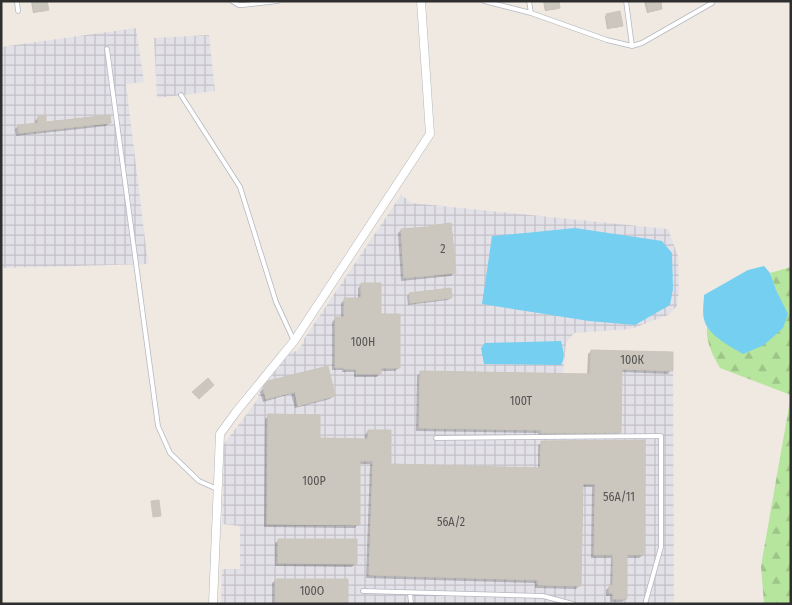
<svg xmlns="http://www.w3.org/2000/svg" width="792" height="605" font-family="'Fira Sans Condensed',sans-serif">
<defs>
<pattern id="industrial-grid" width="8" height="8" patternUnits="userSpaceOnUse" patternTransform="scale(1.25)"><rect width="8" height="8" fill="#e3e1e8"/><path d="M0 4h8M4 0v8" fill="none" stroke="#c3c1c7"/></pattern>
<pattern id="forest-firs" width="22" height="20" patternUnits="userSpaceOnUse" patternTransform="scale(1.25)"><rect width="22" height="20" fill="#b6e59e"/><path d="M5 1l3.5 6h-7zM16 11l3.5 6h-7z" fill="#9dc588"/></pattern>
</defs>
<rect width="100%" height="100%" fill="#efe9e1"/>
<!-- industrial -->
<path fill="url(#industrial-grid)" d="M136 28 144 82 126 84 148 264 1 268V47Z
M209 35 215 91 157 98 154 38Z
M401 195 412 203 668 229 678 256 679 291 677 306 668 315 631 329 574 333 566 343 563 373 590 374 591 350 673 352 674 604H221L222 569H240V526L222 524 224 444 258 399 259 391 291 352 297 351 304 342V339Z"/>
<!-- forest -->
<path fill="url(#forest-firs)" d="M791 267V604H764L761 566 791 395 720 368C712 354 706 342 707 327L720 340 776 290 770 273Z"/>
<!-- water -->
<path fill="#75cff0" d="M575 228 662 241 672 253 673 289 670 305 635 325 589 321 482 304 492 236 525 233Z
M764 266 770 273 776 290 788 314 783 328 764 345 743 354C730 346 707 335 704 319 702 312 704 302 704 295L748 270Z
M561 341C563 350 566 356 561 365L484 364 481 348 485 343Z"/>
<!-- shadow -->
<path fill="#0003" d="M31 1H46L47 9 46 11 33 13Z
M543 1H558L559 7 558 9 545 11Z
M644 1H659L661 9 659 10 647 13Z
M606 15 622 25 620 27 607 29 605 17Z
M38 118 45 123H109L106 126 16 136 15 129 18 126 35 124V121Z
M401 230 455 272 451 276 401 281 398 233Z
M361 285 380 316 399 368 395 371H380V373L377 377H354V372H342V370H332V322L335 319H341V303L344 300H358V288Z
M410 294 451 298 448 300 408 305 407 296Z
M591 351 671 370 668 374 621 372 620 432 616 436H538V433L416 431 417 376 421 372 587 375 588 354Z
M265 386 334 396 330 399 295 408 291 394 263 402 260 392Z
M269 415 319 440H365V435L368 431 389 465 538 469V446L542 442 643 441V555L639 558H626V599L622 602H610V596H606V590L610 586 611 558H591L592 487H582L580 585 576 589 535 588V583L366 578 370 464H359L358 524 355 528 264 527 265 419Z
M279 540 356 563 352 567 275 566V543Z
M276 580 346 604H272V583Z"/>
<!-- building -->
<path fill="#cbc7bf" stroke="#cbc5ba" d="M32 1H47L49 10 34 12Z
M544 1H559L560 8 546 10Z
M646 1H661L662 9 648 12Z
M620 11 623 26 608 28 606 14Z
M110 115 111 123 19 133 18 125 38 123V116H46V122Z
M451 223 456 273 404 278 401 229 429 227V226Z
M361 283H381V314H400V368H381V374H356V369H344V367L335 368V317H344V298H361Z
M451 288 452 298 410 303 409 293Z
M591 350 673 352V371L622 369 621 433H541V430L419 428 420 371 590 374Z
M328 366 335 396 298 406 295 392 266 399 263 387 268 381Z
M208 378 214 385 199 399 192 392Z
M268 414 320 415V438L368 439V430H391V464L540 468 541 441 645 440 644 555H627V599H613V593H609V585H613V555H594L595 484H583L581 586 538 585V580L369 575 373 461H360V525L267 524Z
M159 500 161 516 153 517 151 501Z
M278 539H357V564L278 563Z
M275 579H348V604H275Z"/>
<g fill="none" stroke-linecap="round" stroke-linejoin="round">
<defs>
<path id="service" d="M17 1 18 11
M232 1 239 5H243L278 1
M484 1 531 13 607 40 632 46 642 43 712 3V1
M529 1 531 13
M626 1 632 46
M107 49 158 426 170 453 199 481 217 489
M181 95 240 187 276 302 294 341
M436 438 661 436V547L645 604
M363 591 543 596 573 604
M410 593 411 604"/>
<path id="minor" d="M213 604 220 434 236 412 294 341 430 134 421 1"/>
</defs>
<!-- service casing -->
<use href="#service" stroke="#b4b7c1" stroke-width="5.5"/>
<!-- minor casing -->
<use href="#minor" stroke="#b4b7c1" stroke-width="9"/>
<!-- service -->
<use href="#service" stroke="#fff" stroke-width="4"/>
<!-- minor -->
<use href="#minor" stroke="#fff" stroke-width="8"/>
</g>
<g text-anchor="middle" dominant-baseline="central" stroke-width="5" stroke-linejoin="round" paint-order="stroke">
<!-- number labels -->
<g font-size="12" fill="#555452">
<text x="443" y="249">2</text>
<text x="363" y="342">100Н</text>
<text x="632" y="360">100К</text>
<text x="521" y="401">100Т</text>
<text x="314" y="481">100Р</text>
<text x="619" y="497">56А/11</text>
<text x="451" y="522">56А/2</text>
<text x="312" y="591">100О</text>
</g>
</g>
<!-- border -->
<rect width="792" height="605" fill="none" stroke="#2e2e2e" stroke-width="5"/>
</svg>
